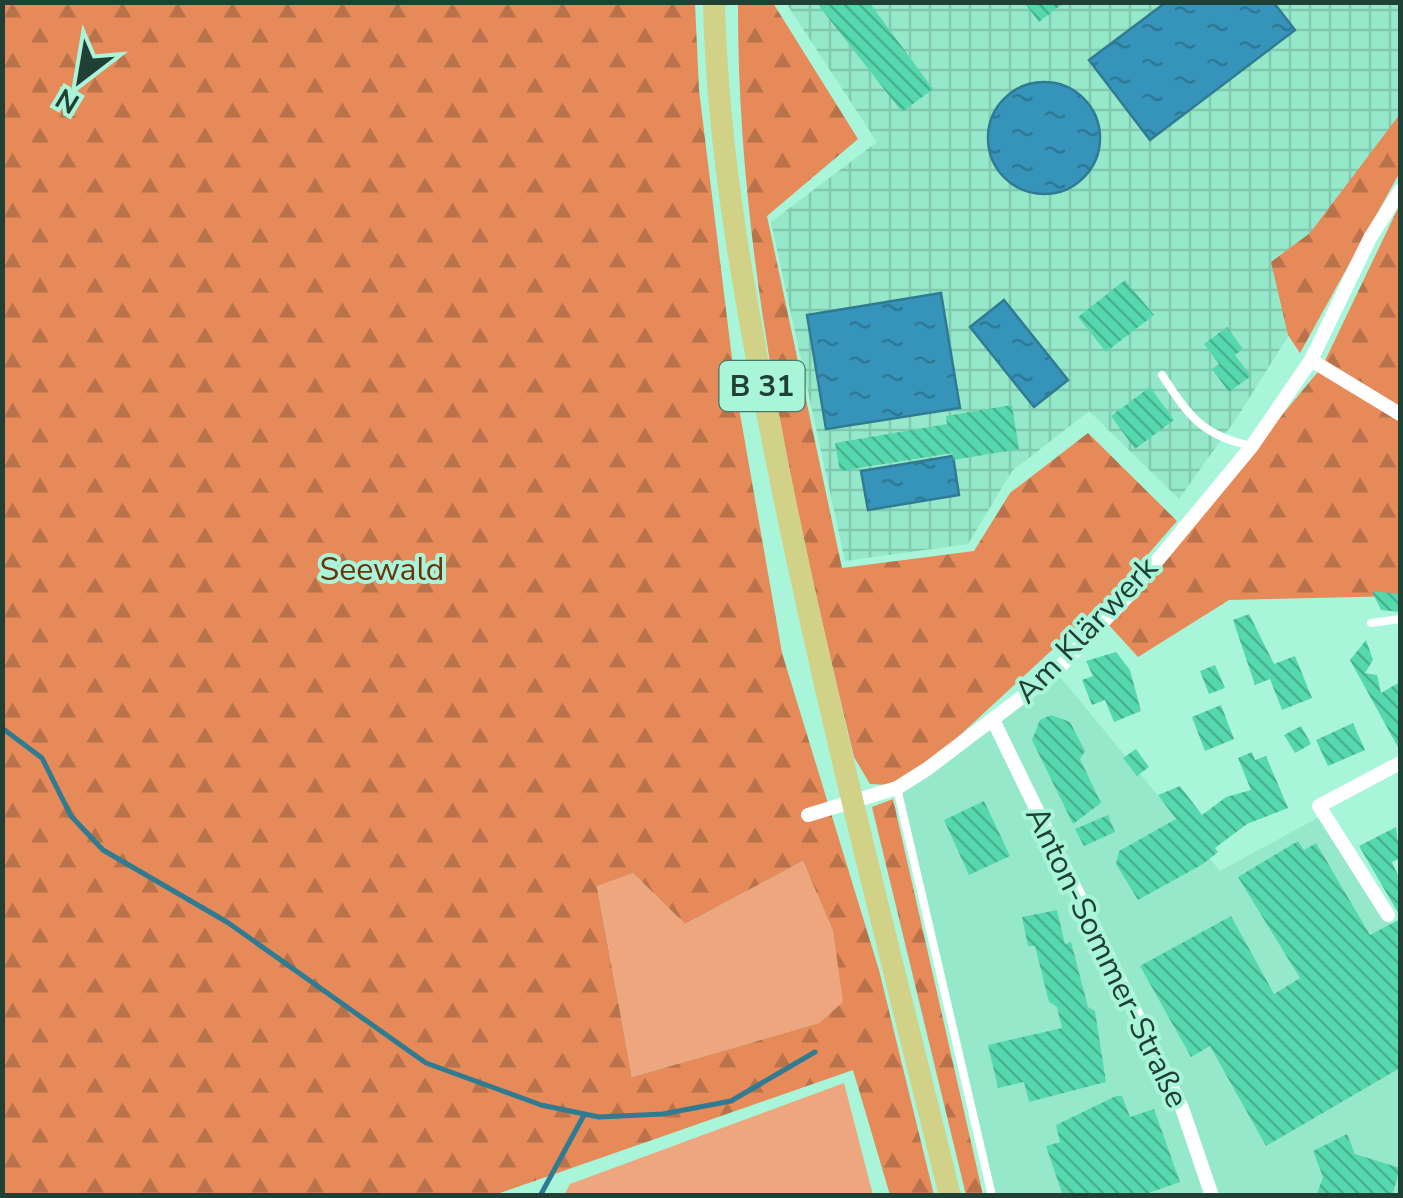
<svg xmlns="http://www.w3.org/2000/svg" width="1403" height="1198" font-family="'Nunito Sans',sans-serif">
<defs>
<pattern id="industrial-grid" width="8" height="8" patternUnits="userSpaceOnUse" patternTransform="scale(2.5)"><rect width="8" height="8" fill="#95e9ca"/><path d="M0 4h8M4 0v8" fill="none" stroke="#80c9ae"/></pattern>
<pattern id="forest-firs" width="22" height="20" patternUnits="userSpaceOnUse" patternTransform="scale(2.5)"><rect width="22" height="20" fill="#e58a58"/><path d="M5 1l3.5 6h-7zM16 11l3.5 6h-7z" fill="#b9724a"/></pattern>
<pattern id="water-ripples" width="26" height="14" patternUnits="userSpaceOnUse" patternTransform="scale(2.5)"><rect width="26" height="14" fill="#3694ba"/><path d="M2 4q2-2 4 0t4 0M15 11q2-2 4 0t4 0" fill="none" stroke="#2d7a98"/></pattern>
<pattern id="building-back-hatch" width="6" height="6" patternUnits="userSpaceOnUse" patternTransform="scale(2.5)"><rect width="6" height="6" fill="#56d8af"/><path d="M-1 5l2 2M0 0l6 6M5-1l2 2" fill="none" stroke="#47b18f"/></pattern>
</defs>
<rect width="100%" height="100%" fill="#a9f5d9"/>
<!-- built -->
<path fill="#95e9ca" d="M1057 673 1220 871 1323 815 1400 940V1195H994L901 790 995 727Z"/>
<!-- industrial -->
<path fill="url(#industrial-grid)" d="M786 3H1400V158L1238 416 1179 499 1089 411 1012 471 968 544 845 561 771 222 877 142Z"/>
<!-- grass -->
<path fill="#eea67f" d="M803 861 833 931 844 1002 819 1023 632 1077 597 885 633 873 685 924Z
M844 1083 873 1195H564L570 1184Z"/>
<!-- forest -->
<path fill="url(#forest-firs)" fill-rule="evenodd" d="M2 3H695L699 90 736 391 782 653 879 970 934 1195H890L853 1070 494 1195H3ZM803 861 833 931 843 1002 819 1023 632 1077 597 886 633 873 685 924Z
M738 3H773L858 139 767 216 842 568 974 551 1010 493 1088 433 1177 521 1117 590 933 760 892 785 870 784 854 757C795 511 737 257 738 3Z
M1400 114V172L1300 353 1288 335 1271 262 1310 233Z
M1400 204V596L1229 600 1138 657 1108 624 1322 367Z
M893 799 983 1195H966L872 807Z"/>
<!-- water -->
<path fill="url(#water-ripples)" stroke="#2f7b92" stroke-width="2.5" d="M1165 3H1274L1295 30 1150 140 1089 60Z
M988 138a56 56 0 1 1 112 0a56 56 0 1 1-112 0Z
M941 293 960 408 826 429 807 315Z
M1004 300 1068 380 1034 407 970 327Z
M953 456 959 495 868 510 861 471Z"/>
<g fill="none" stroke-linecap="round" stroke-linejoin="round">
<!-- stream -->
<path stroke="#2f7b92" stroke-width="5" d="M2 728 42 758 71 816 103 850 227 922 426 1063 541 1105 599 1117 663 1114 731 1101 815 1052
M540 1196 584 1115"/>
</g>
<!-- building -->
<path fill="url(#building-back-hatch)" d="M816 2H869L933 89 902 112Z
M1024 2H1065L1039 22Z
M1125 280 1154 315 1106 352 1078 317Z
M1227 327 1243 349 1235 355 1251 376 1229 392 1212 369 1219 364 1204 344Z
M1150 387 1174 420 1135 449 1111 416Z
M1012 405 1019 449 953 460 952 453 840 471 835 443 947 424 946 416Z
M1372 591 1400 594V612L1381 610Z
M1249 614 1274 664 1295 656 1312 698 1282 710 1270 679 1255 685 1233 620Z
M1366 640 1373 660 1365 673 1377 675 1381 693 1400 682V751L1350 660Z
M1116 652 1130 670 1141 711 1114 722 1105 700 1092 705 1082 680 1093 676 1086 661Z
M1215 665 1225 688 1209 694 1200 671Z
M1221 705 1234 739 1205 751 1192 717Z
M1051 715 1070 722 1085 751 1080 759 1101 803 1073 824 1032 740 1040 720Z
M1353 723 1365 750 1328 766 1316 740Z
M1301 726 1311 744 1295 753 1284 735Z
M1136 749 1149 767 1137 776 1123 758Z
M1252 752 1255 760 1266 756 1288 808 1247 824 1215 848 1218 852 1203 864 1138 900 1116 864 1119 851 1176 819 1158 795 1180 786 1202 815 1226 797 1251 790 1238 758Z
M984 801 1010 856 969 875 944 820Z
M1108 815 1115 832 1084 846 1075 829Z
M1396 827 1400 858 1392 862 1400 880V916L1359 846Z
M1298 841 1304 850 1316 843 1370 935 1400 919V1068L1266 1146 1210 1046 1191 1057 1140 966 1231 916 1274 994 1300 978 1238 877Z
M1057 910 1065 944 1071 942 1088 1007 1095 1011 1106 1082 1029 1102 1024 1082 998 1088 988 1045 1062 1028 1057 1007 1049 1002 1035 946H1028L1022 917Z
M1116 1096H1122L1130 1117 1154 1109 1180 1182 1140 1196H1063L1046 1146 1060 1142 1056 1125Z
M1347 1134 1355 1154 1400 1168 1392 1196H1316L1323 1177 1313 1151Z"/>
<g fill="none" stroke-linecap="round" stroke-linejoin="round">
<!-- service -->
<path stroke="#fff" stroke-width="8" d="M1162 375C1189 416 1202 436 1252 446
M1371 623 1400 619
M897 788 992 1196"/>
<!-- minor -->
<path stroke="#fff" stroke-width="14" d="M1311 360 1400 414
M994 722 1182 1108 1212 1196
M808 815 897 788 927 769 1055 672 1128 596 1252 446 1311 360 1370 238 1400 191
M1388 915 1319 806 1400 763"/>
<!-- primary -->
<path stroke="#d1d188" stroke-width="22" d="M714 2C717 155 748 317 778 467 827 711 890 953 950 1196"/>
</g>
<g text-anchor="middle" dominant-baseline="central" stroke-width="8" stroke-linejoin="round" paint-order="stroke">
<!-- shield labels -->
<rect fill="#a9f5d9" stroke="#497666" stroke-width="2.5" x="719.5" y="361" width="85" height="50" rx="8"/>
<g font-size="30" font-weight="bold" fill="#204035">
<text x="762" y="386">B 31</text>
</g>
<!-- park labels -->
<g font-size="32" fill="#6d320c" stroke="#a9f5d9">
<text x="382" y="569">Seewald</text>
</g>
<!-- street labels -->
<g font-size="32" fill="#204035" stroke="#a9f5d9">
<text transform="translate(1086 630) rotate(-46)">Am Klärwerk</text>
<text transform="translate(1107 957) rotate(64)">Anton-Sommer-Straße</text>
</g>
</g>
<!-- border -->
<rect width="1403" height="1198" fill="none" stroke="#204035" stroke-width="10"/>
<!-- north arrow -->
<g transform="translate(80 80) rotate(211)" stroke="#a9f5d9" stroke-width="8" paint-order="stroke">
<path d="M0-8L18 38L0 25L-18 38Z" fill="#204035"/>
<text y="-15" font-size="28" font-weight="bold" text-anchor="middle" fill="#204035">N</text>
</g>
</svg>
